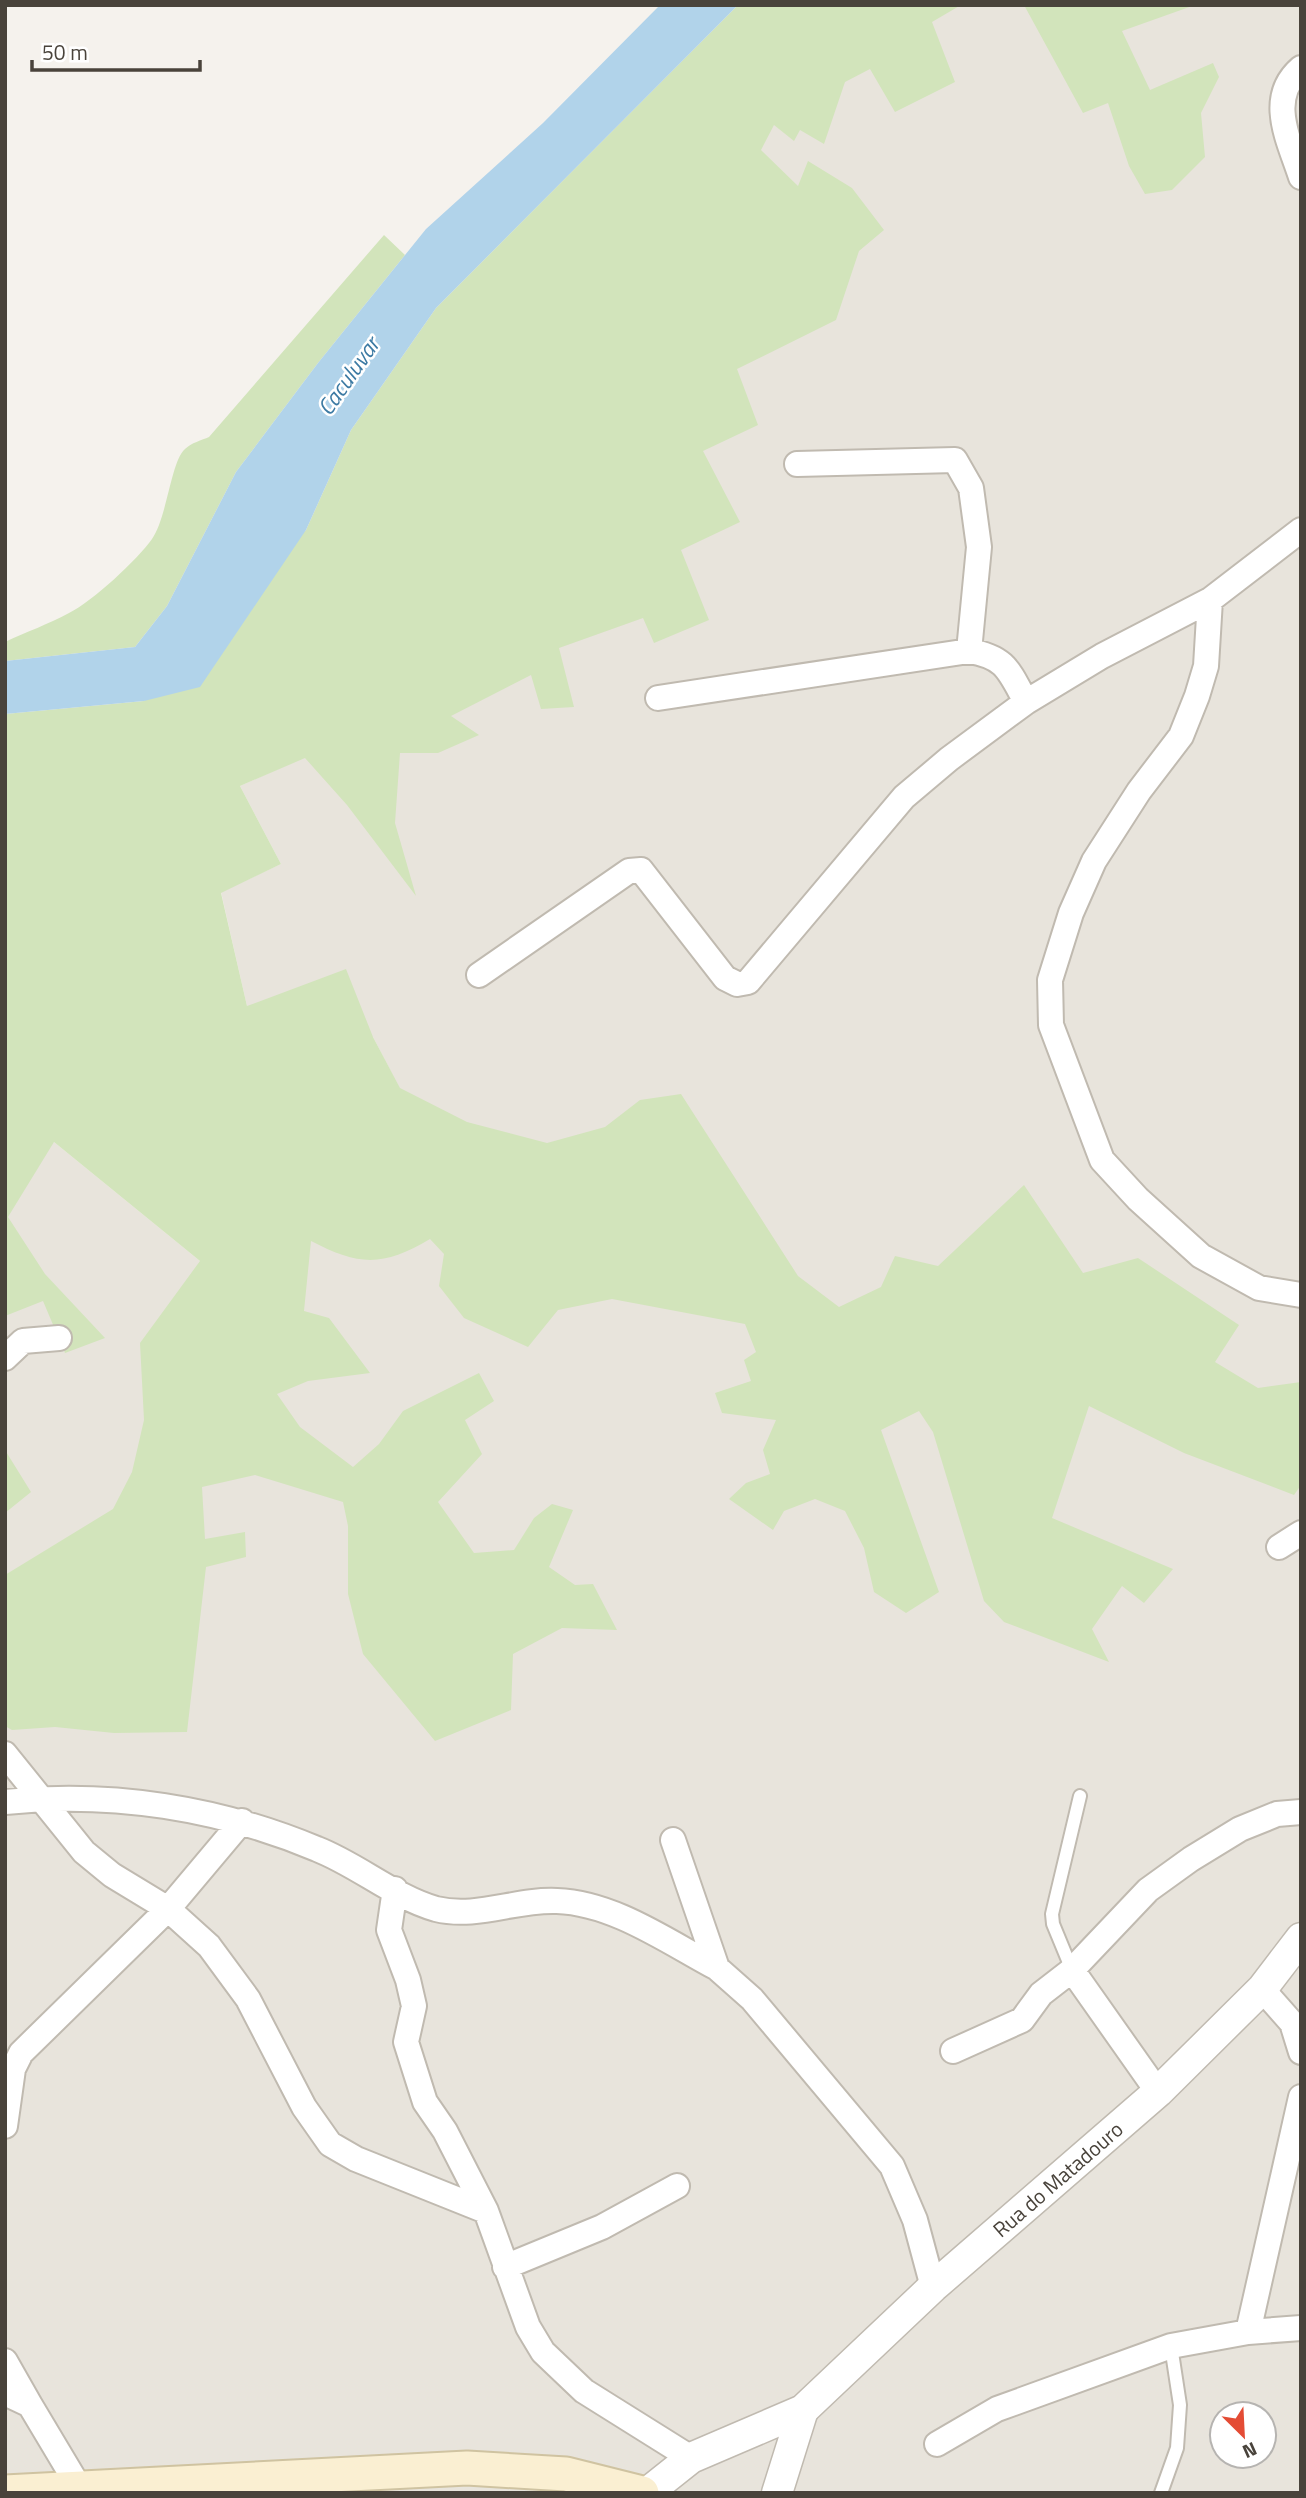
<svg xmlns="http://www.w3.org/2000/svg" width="1306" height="2498" font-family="'Titillium Web',sans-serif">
<rect width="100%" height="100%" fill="#f5f2ed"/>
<!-- residential -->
<path fill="#e8e4dc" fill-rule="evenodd" d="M876 5H1301V2493H5V1172L54 1142 200 1261 399 1087 373 1037 247 1006 221 892 281 864 240 786 305 757 708 147ZM1222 2414H1264V2456H1222Z"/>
<!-- green -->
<path fill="#d2e4bb" d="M738 5H961L932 22 955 82 895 112 870 69 845 82 824 144 800 130 794 141 774 125 761 150 798 186 808 161 852 188 884 230 859 251 836 320 737 369 758 425 703 451 740 522 681 550 709 620 654 643 643 618 559 648 574 707 541 709 531 675 451 716 479 735 438 753H400L395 823 416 896 347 805 305 758 240 786 281 864 221 893 247 1006 346 969 373 1037 400 1088 467 1122 547 1143 605 1127 640 1100 681 1094 798 1276 839 1307 881 1287 895 1256 938 1266 1024 1185 1083 1273 1138 1258 1239 1325 1215 1362 1258 1388 1301 1382V1485L1294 1495 1184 1453 1089 1406 1052 1518 1173 1569 1144 1603 1122 1586 1092 1629 1109 1662 1004 1622 984 1601 933 1432 919 1411 881 1430 939 1592 906 1613 874 1592 864 1548 845 1511 815 1499 784 1511 773 1530 729 1499 746 1483 770 1474 763 1450 776 1420 722 1413 715 1393 751 1381 744 1360 756 1352 745 1324 612 1299 558 1310 528 1347 464 1318 439 1286 444 1254 430 1239C383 1267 359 1266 311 1241L304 1311 329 1318 370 1373 308 1381 277 1394 300 1427 353 1467 379 1444 403 1411 479 1373 494 1401 465 1420 482 1454 438 1502 474 1553 514 1550 534 1518 552 1504 573 1510 549 1567 575 1585 593 1584 617 1630 562 1628 513 1654 511 1710 435 1741 363 1654 348 1594V1526L343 1502 255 1475 202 1487 205 1539 245 1532 246 1557 206 1567 187 1732 114 1733 55 1727 12 1730 5 1726V1575L113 1509 132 1472 144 1420 140 1343 200 1261 54 1142 8 1217 45 1274 105 1338 65 1353 43 1301 5 1316V714L144 701 306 530 351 430 436 308Z
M1024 5H1195L1122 31 1150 90 1213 63 1219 77 1201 113 1205 157 1172 190 1145 194 1129 166 1108 103 1083 113Z
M384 235 405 255 318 363 236 472 167 606 135 647 5 661V642C26 632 49 624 69 613 92 602 138 559 152 539 167 518 171 461 185 449 191 443 202 440 209 437Z
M5 1450 31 1492 5 1513Z"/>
<!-- water -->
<path fill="#b1d3ea" d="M660 5H738L436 308 351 430 306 530 200 687 144 701 5 714V661L135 647 167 606 236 472 318 363 426 229 543 123Z"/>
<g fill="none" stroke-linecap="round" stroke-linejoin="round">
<defs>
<path id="service" d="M1072 1970 1053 1924 1052 1914 1080 1796
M1161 2493 1177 2448 1180 2405 1171 2346"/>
<path id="minor" d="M1301 68C1266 98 1289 140 1301 177
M797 464 955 460 971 488 979 547 969 651
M1210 600 1206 666 1197 696 1181 736 1139 791 1094 861 1071 913 1050 980 1051 1025 1102 1160 1138 1199 1201 1256 1259 1288 1301 1295
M658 698 969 651C1006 657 1009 671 1026 702
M479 975 629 871 641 870 725 978 737 984 748 982 904 797 949 759 1026 702 1102 656 1210 600 1301 530
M5 1358 23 1341 59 1338
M1279 1547 1301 1533
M5 1754 84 1852 112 1875 168 1909 209 1946 248 1999 304 2107 330 2144 356 2159 486 2211
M5 1802C112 1791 219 1808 317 1849 358 1865 394 1897 436 1909 477 1919 516 1899 557 1901 614 1903 668 1942 717 1968
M673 1840 717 1968 752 1999 892 2166 915 2220 933 2287
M395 1889 389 1930 408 1980 414 2006 406 2042 425 2102 445 2131 486 2211 528 2327 543 2352 584 2391 691 2458
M1072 1970 1158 2092
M1262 1989 1292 2023 1301 2052
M953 2051 1022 2020 1041 1994 1072 1970 1148 1890 1191 1859 1240 1829 1277 1814 1301 1812
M5 2126 13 2069 21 2053 168 1909 242 1821
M505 2267 602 2227 677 2186
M1248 2332 1301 2097
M5 2361 30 2405
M5 2393 30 2405 79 2487 80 2493
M937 2444 997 2409 1171 2346 1248 2332 1301 2328"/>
<g id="tertiary">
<path id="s1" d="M647 2493 691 2458 803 2410 933 2287 1158 2092 1262 1989 1301 1938"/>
<path d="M777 2493 803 2410"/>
</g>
<path id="secondary" d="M5 2492 467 2468 566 2474 642 2493"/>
</defs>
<!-- service casing -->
<use href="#service" stroke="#c0bab0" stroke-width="16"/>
<!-- minor casing -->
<use href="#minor" stroke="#c0bab0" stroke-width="28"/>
<!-- tertiary casing -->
<use href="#tertiary" stroke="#c0bab0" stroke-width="33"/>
<!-- secondary casing -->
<use href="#secondary" stroke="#cfc3a1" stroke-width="37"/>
<!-- service -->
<use href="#service" stroke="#fff" stroke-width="12"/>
<!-- minor -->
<use href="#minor" stroke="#fff" stroke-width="24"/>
<!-- tertiary -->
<use href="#tertiary" stroke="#fff" stroke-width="30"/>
<!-- secondary -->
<use href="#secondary" stroke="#faefd2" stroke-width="33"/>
</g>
<g text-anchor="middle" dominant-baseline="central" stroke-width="5" stroke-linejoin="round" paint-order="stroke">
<!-- street labels -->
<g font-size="21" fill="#49433b" stroke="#fff">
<text stroke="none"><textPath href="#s1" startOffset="522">Rua do Matadouro</textPath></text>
</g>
<!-- water labels -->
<g font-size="23" font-style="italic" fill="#3c7aa3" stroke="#fff">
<text transform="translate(348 376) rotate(-55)">Caculuvar</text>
</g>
</g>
<!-- border -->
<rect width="1306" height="2498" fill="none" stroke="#49433b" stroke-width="14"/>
<!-- north arrow -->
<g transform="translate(1243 2435) rotate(156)"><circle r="33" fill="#ffffff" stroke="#b6b4b1" stroke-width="2"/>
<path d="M0-5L12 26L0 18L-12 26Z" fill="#e44c35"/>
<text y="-10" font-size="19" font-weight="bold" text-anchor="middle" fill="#49433b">N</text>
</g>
<!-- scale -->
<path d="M32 60v10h168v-10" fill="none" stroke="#49433b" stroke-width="3.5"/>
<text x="42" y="60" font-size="21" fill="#49433b" stroke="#ffffff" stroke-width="5" paint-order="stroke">50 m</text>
</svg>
